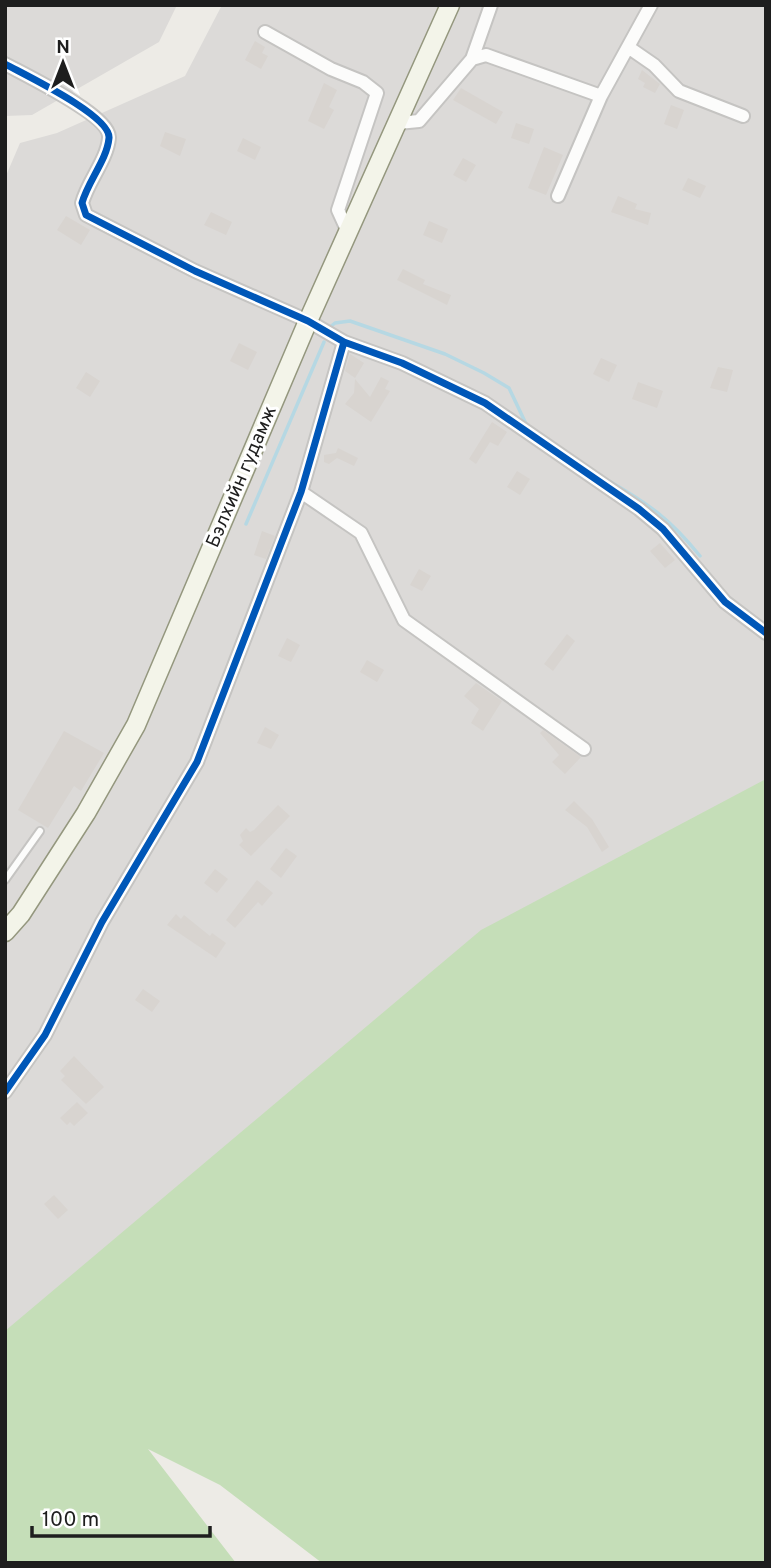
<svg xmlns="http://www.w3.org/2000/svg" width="771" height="1568" font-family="Overpass,sans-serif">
<rect width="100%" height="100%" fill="#edebe6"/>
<!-- residential -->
<path fill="#dcdad8" d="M5 5H177L159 42 32 115 5 116Z
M222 5H766V1066L5 1511V178L20 143 57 133 185 76Z"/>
<!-- forest -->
<path fill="#c5deb8" d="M766 779V1563H322L220 1485 148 1449 236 1563H5V1331L481 930Z"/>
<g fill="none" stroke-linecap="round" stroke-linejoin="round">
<!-- stream -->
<path stroke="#b6d8e3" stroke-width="3.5" d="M330 327 335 323 350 321 445 354 484 373 509 388 527 426
M609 481C650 505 670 519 700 556
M246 524 324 342"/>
</g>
<!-- building -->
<path fill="#d8d4d0" d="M255 41 265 47 262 53 268 56 261 69 245 60Z
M642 70 660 84 655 93 643 87 645 83 638 79Z
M324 83 337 90 329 107 334 110 324 129 308 121Z
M461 88 503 112 496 124 453 100Z
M671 105 684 110 677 129 664 124Z
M516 123 534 129 529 144 511 138Z
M165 132 186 139 180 156 160 146Z
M243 138 261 147 255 160 237 151Z
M544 147 563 155 546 195 528 188Z
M463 158 476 165 466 182 453 175Z
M688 178 706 186 700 198 682 190Z
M618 196 637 204 635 209 651 213 648 225 611 212Z
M211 212 232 222 226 235 204 225Z
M66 216 90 230 81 245 57 230Z
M429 221 448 229 442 243 423 235Z
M403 269 425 280 423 284 451 295 447 305 397 280Z
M239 343 257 352 248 370 230 361Z
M350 354 364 363 355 378 345 371Z
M601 358 617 365 609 382 593 374Z
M718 367 733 370 727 392 710 388Z
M86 372 100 381 90 397 76 388Z
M381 377 389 381 385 389 390 391 371 422 345 404 354 393 355 379 370 397Z
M638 382 663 391 657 408 632 399Z
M492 422 507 432 498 446 490 442 476 464 469 459Z
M338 448 358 458 354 466 337 458 329 464 324 462V455L336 453Z
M517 471 530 479 520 495 507 487Z
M262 531 275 536 266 559 254 555Z
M660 543 675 560 665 568 650 551Z
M419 569 431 576 422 591 410 585Z
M567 634 575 641 553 671 544 664Z
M287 638 300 645 291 662 278 656Z
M367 660 384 670 377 682 360 672Z
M476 683 502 701 483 731 471 723 479 709 464 696Z
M265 727 279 735 271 749 257 743Z
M543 730 581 757 565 774 552 762 559 755 540 733Z
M64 731 104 753 81 791 74 786 48 828 18 810Z
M574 801 592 819 609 847 602 852 587 827 565 810Z
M278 805 290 816 251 856 239 845 243 841 240 835 246 828 250 832 254 830Z
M286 848 297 856 281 878 270 869Z
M215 869 228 879 217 893 204 883Z
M257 880 273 893 262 906 258 902 235 928 226 920Z
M176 914 181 919 184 915 210 936 212 933 226 943 216 958 167 925Z
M143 989 160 1001 152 1012 135 1000Z
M74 1056 104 1087 86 1104 61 1080 65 1076 60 1071Z
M77 1102 88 1113 74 1126 70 1122 67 1125 60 1118Z
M54 1195 68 1210 58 1219 44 1204Z"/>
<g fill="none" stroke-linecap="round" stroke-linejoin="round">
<defs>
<path id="lane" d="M5 880 40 831"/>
<path id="street" d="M265 32 331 69 363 82 377 93 338 210 348 232
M628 47 654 65 679 91 743 116
M472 59 491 5
M5 64C25 75 111 116 109 138 107 160 88 181 82 203L86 215 195 271 308 321 344 342 402 363 485 403 639 509 663 529 725 602 766 633
M398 123 419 121 472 59 486 55 601 96
M558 196 601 96 651 5
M301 492 361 533 404 620 584 749
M5 1092 45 1035 102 922 197 762 301 492 344 342"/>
<path id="secondary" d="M5 932 21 914 86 813 136 725 308 321 450 5"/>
</defs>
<!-- lane casing -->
<use href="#lane" stroke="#c5c4c2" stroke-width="10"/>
<!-- street casing -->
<use href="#street" stroke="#c5c4c2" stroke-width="16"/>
<!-- secondary casing -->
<use href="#secondary" stroke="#94977e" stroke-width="21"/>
<!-- lane -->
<use href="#lane" stroke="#fcfcfb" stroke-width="6"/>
<!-- street -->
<use href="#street" stroke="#fcfcfb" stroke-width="12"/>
<!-- secondary -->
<use href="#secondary" stroke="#f3f4e9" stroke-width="18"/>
<defs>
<path id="cycleway" d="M5 64C25 75 111 116 109 138 107 160 88 181 82 203L86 215 195 271 308 321 344 342 402 363 485 403 639 509 663 529 725 602 766 633
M5 1092 45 1035 102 922 197 762 301 492 344 342"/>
</defs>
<!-- cycleway casing -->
<use href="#cycleway" stroke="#fff" stroke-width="11"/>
<!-- cycleway -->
<use href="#cycleway" stroke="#0057b8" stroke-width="7"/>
</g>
<g text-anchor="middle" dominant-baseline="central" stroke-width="6" stroke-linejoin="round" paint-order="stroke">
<!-- street labels -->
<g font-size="19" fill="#1e1e1e" stroke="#fff">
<text transform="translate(242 477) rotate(-67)">Бэлхийн гудамж</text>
</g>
</g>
<!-- border -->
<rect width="771" height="1568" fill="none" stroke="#1e1e1e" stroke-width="14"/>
<!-- north arrow -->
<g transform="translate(63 63)" stroke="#ffffff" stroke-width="5" paint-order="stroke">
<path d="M0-5L12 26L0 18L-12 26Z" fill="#1e1e1e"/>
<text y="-10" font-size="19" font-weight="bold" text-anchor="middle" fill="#1e1e1e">N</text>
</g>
<!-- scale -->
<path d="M32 1526v10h178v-10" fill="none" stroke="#1e1e1e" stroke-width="3.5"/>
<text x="42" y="1526" font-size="21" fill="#1e1e1e" stroke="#ffffff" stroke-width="5" paint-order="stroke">100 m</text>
</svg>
